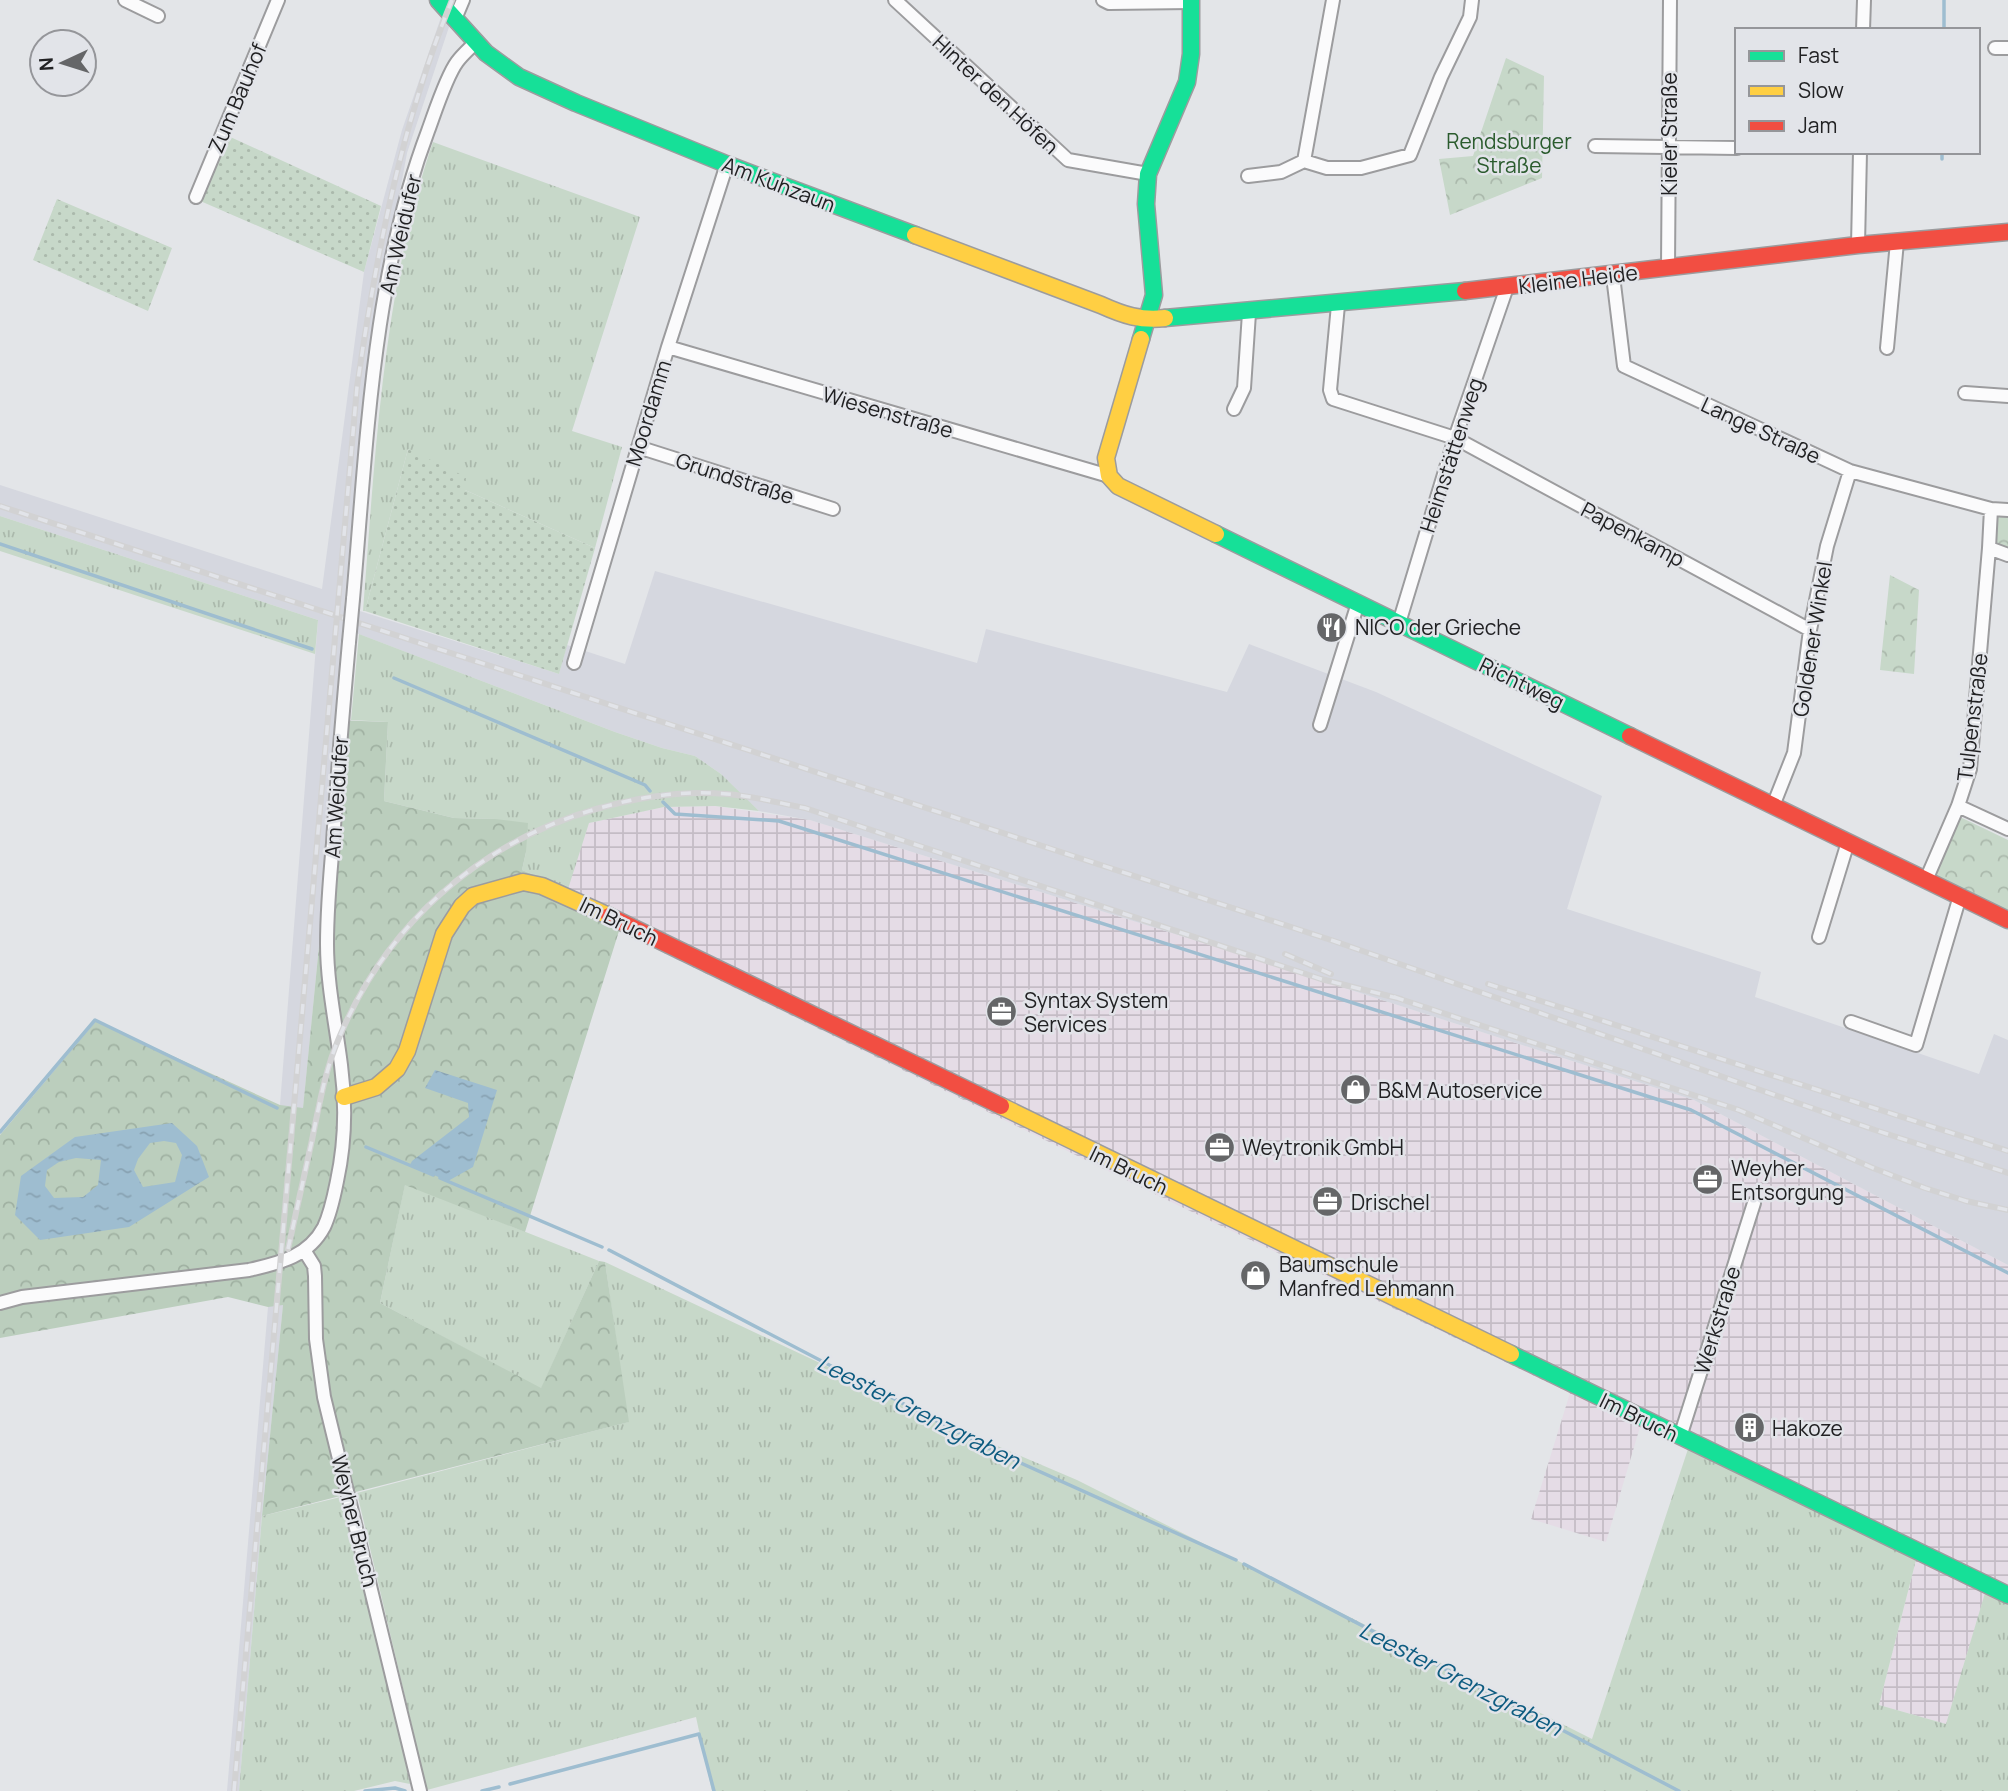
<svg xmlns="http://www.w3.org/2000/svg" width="2008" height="1791" font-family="Manrope,sans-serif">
<defs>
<pattern id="industrial-grid" width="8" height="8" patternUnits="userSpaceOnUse" patternTransform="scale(1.75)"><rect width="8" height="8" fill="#e5dce6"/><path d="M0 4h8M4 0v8" fill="none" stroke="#c4bcc5"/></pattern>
<pattern id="grass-tufts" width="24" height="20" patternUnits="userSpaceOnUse" patternTransform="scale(1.75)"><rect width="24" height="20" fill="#c7d8c9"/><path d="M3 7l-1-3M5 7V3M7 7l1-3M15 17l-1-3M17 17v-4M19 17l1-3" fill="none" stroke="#abb9ac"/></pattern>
<pattern id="forest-crowns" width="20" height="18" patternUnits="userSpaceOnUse" patternTransform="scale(1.75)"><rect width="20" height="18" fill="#bbcebd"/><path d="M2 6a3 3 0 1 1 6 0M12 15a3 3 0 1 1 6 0" fill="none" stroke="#a0b1a2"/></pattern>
<pattern id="park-crowns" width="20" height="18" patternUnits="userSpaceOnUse" patternTransform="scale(1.75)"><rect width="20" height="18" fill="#c7d8c9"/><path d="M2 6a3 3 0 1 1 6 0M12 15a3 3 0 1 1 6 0" fill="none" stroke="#abb9ac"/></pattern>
<pattern id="garden-dots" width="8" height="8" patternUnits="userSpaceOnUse" patternTransform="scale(1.75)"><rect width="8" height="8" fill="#c7d8c9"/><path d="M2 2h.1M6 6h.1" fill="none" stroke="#abb9ac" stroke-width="1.8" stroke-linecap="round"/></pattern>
<pattern id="water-ripples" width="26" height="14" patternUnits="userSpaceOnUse" patternTransform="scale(1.75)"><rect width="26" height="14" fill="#9ebdd0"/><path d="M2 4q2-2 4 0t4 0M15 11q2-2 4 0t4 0" fill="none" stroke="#88a2b2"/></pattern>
</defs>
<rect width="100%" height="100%" fill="#e3e5e8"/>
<!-- industrial -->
<path fill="url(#industrial-grid)" d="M715 806 810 820 1223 949 1694 1100 2008 1265V1604L1985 1594 1946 1724 1879 1705 1917 1556 1640 1427 1606 1542 1531 1519 1570 1393 1167 1200 562 903 589 823 664 807Z"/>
<!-- built -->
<path fill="#d5d7df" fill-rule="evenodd" d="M447 0H458L407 153 374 332 365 387 344 606 559 674 567 645 625 664 655 571 977 663 986 629 1227 692 1249 644 1376 692 1602 796 1567 909 1761 972 1755 997 1979 1074 1994 1034 2008 1040V1265L1694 1100 1223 949 810 820 759 811 746 799 687 798 633 804 558 825 496 858 463 879 435 904 406 936 351 1019 334 1062 288 1256 262 1516 239 1791H227L268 1307 280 1105 318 620 0 516V485L322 589 364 272 402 130ZM343 628 615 732 662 748 695 756 721 774 735 788H684L630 794 556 817 491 849 455 871 395 930 349 1004 326 1060 295 1190 320 936Z"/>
<!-- grass -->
<path fill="url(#grass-tufts)" d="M433 142 640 217 572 431 622 447 595 548 465 490 408 449 365 611H363C375 457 383 288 433 142Z
M0 516 318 620 315 654 0 551Z
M359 634 615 732 662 748 695 756 721 774 759 811 715 806 664 807 589 823 568 889 522 870 526 852 495 819 454 818 384 801 388 722 351 720Z
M405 1184 599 1261 541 1389 380 1303Z
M605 1262 988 1442 1077 1480 1592 1739 1688 1449 1917 1556 1879 1705 1946 1724 1985 1593 2008 1604V1791H712L696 1717 427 1790 357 1493 628 1422Z
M349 1495 410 1784 395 1781 354 1791H239L262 1516Z"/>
<!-- forest -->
<path fill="url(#forest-crowns)" d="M335 720 388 722 384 801 454 818 495 819 528 823 526 852 522 870 568 889 619 931 525 1232 405 1185 380 1303 541 1388 599 1261 605 1262 629 1422 262 1516 283 1305 268 1307 228 1297 0 1338V1135L96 1021 280 1105 303 1108 320 936Z"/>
<!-- park -->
<path fill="url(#park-crowns)" d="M1506 58 1544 76 1542 178 1450 215 1439 159 1473 156Z
M1993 511 2008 512V554L1991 547Z
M1890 575 1919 590 1914 674 1880 670Z
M1960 817 2008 840V912L1931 875Z"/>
<!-- garden -->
<path fill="url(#garden-dots)" d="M226 135 381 206 364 272 198 200Z
M57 199 172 248 148 311 33 260Z
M408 449 466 477 465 490 595 548 559 674 365 611Z"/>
<!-- water -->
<path fill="url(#water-ripples)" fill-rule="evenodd" d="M435 1070 497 1090 473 1167 448 1181 410 1165 412 1161 469 1117 468 1103 425 1088Z
M172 1123 197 1146 209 1177 129 1227 40 1240 15 1215 21 1176 75 1137ZM164 1141 176 1143 182 1155 175 1182 143 1187 134 1170 138 1159 150 1143ZM76 1158 101 1160 98 1185 83 1197 54 1198 45 1186 47 1170 59 1162Z"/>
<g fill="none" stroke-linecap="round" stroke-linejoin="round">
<!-- stream -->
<path stroke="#9ebdd0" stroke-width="3.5" d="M1944 0V30
M1942 159V152
M0 544 312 649
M394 678 645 785 650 791
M663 802 675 814 779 821 1691 1110 2008 1273
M0 1132 95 1020 277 1108
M366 1147 433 1175
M440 1178 602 1247
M609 1250 994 1451 1236 1560
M1244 1564 1679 1791
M510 1784 699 1734 714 1791
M365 1791 395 1788 405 1791
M482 1791 499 1787"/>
<defs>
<path id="street" d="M125 0 158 16
M895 0 1068 160 1148 174
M1103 0 1109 3 1191 2
M455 19 463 0
M1863 30 1864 0
M1995 48H2008
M1595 146 1737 148
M1304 161 1333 0
M1248 176 1281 172 1304 161 1327 168H1361L1410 155 1441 77 1470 17 1472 0
M196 197 278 0
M1858 245 1860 152
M1668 268 1670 0
M1613 276 1624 366 1850 471 1991 509 2008 510
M1338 305 1330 390 1333 399 1455 438 1810 630
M668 347 1109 476
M1887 348 1897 242
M1965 393 2008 396
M1234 409 1244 388 1249 313
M638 447 833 509
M1991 509 1989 548 2008 555
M353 599C367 443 372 279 428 131 435 112 446 77 457 62 462 55 469 49 475 43
M1399 623 1455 438 1507 287
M574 663 668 347 727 164
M1320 725 1358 603
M1773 806 1794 753 1810 630 1827 546 1850 471
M1958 806 2008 829
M1926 880 1958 806 1970 769 1989 548
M1819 937 1848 842
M1851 1022 1916 1045 1960 896
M304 1250 314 1266 315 1276 316 1339 324 1397 420 1791
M0 1303 22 1297 249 1270C279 1263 308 1257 324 1227 331 1212 334 1196 337 1181 345 1144 346 1103 341 1065 336 1025 327 984 327 944 327 910 330 876 333 843 337 776 343 709 349 642
M1680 1437 1754 1203"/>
<path id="fast" d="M438 0 486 53 519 77 576 103 726 164 915 235
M1165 318 1465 291
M1141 339 1154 295 1146 204 1148 174 1187 82 1191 54V0
M1216 534 1630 736
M1511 1354 2008 1595"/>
<path id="slow" d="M915 235 1101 305C1123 315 1141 321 1165 318
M1141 339 1106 458 1109 476 1118 486 1216 534
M344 1097 376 1087 397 1069 407 1051 444 934 462 906 473 896 523 882 542 886 609 916
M1001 1106 1511 1354"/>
<path id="jam" d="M1465 291 1858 245 2008 232
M1630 736 2008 920
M609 916 1001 1106"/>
</defs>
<!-- street casing -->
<use href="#street" stroke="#9c9c9e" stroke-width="16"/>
<!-- fast casing -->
<use href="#fast" stroke="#9c9c9e" stroke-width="19"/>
<!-- slow casing -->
<use href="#slow" stroke="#9c9c9e" stroke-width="19"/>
<!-- jam casing -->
<use href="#jam" stroke="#9c9c9e" stroke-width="19"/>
<!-- street -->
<use href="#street" stroke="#fbfbfc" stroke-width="12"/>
<!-- fast -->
<use href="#fast" stroke="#16e098" stroke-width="16"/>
<!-- slow -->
<use href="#slow" stroke="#ffcf43" stroke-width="16"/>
<!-- jam -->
<use href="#jam" stroke="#f24e42" stroke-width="16"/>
<defs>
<path id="rail" d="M0 506 1334 941 1875 1130 2008 1173
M1285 954 1331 974
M1488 984 2008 1151
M1394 997 1739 1110 1873 1168 1925 1188 1966 1201 2008 1210
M288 1249C296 1213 304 1177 312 1140 319 1106 325 1070 339 1038 386 925 478 843 596 809 638 797 682 790 727 794 753 796 779 803 805 808L1321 979 1401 999
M234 1791 357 387C376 256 401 124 452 0"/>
</defs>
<!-- rail casing -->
<use href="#rail" stroke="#d2d2d3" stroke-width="6"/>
<!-- rail -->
<use href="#rail" stroke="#e2e4e9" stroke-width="3.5" stroke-dasharray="10" stroke-linecap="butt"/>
<defs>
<path id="street-bridge" d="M349 642 353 599"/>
</defs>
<!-- street-bridge casing -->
<use href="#street-bridge" stroke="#9c9c9e" stroke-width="16" stroke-linecap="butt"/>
<!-- street-bridge -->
<use href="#street-bridge" stroke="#fbfbfc" stroke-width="12"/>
</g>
<!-- icons -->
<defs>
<symbol id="restaurant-disc" viewBox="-11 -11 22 22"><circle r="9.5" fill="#656668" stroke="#e2e4e9"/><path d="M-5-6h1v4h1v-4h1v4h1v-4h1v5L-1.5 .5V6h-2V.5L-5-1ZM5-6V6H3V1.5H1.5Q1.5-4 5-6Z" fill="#fff"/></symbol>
<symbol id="office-disc" viewBox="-11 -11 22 22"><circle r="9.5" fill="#656668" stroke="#e2e4e9"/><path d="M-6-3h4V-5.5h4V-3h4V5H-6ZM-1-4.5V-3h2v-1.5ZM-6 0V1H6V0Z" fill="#fff"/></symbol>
<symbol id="shop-disc" viewBox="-11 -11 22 22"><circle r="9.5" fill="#656668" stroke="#e2e4e9"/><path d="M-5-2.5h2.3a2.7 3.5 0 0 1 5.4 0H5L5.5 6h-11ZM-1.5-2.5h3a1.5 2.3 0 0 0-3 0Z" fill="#fff"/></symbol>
<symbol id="building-disc" viewBox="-11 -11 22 22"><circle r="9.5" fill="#656668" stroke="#e2e4e9"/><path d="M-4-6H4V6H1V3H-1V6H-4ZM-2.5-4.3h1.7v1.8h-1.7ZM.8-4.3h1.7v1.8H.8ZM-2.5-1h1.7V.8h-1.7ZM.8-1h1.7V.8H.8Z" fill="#fff"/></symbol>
</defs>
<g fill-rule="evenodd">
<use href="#restaurant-disc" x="1314" y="610" width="35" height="35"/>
<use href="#office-disc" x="984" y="994" width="35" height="35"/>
<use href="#shop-disc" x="1338" y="1072" width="35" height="35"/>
<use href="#office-disc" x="1202" y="1130" width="35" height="35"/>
<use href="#office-disc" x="1690" y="1162" width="35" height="35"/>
<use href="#office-disc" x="1310" y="1184" width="35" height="35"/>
<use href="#shop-disc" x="1238" y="1258" width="35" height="35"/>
<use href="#building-disc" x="1732" y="1410" width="35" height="35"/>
</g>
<g text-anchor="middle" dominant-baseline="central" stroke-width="5" stroke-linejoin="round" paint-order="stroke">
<!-- street labels -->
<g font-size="21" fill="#212123" stroke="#e2e4e9">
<text transform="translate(996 94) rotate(43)">Hinter den Höfen</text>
<text transform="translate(237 98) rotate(-67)">Zum Bauhof</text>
<text transform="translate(1669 134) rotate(-90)">Kieler Straße</text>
<text transform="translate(779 184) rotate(21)">Am Kuhzaun</text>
<text transform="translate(400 234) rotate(-77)">Am Weidufer</text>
<text transform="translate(1578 279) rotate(-7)">Kleine Heide</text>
<text transform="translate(888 412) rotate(16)">Wiesenstraße</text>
<text transform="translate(648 413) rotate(-73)">Moordamm</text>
<text transform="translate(1761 430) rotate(25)">Lange Straße</text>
<text transform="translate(1451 455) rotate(-72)">Heimstättenweg</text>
<text transform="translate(735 478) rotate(18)">Grundstraße</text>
<text transform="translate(1633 534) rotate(28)">Papenkamp</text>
<text transform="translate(1812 639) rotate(-81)">Goldener Winkel</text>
<text transform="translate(1522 683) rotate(26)">Richtweg</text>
<text transform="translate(1972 717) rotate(-83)">Tulpenstraße</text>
<text transform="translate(336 797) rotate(-86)">Am Weidufer</text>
<text transform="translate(619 921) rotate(26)">Im Bruch</text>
<text transform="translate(1129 1170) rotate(26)">Im Bruch</text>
<text transform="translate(1717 1320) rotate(-73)">Werkstraße</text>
<text transform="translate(1639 1417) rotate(26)">Im Bruch</text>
<text transform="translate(355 1521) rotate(76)">Weyher Bruch</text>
</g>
<!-- park labels -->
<g font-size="21" fill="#2a5b2d" stroke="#e2e4e9">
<text x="1509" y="141">Rendsburger<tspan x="1509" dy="24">Straße</tspan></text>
</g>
<!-- poi labels -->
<g font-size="21" fill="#212123" stroke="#e2e4e9" text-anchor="start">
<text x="1355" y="627">NICO der Grieche</text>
<text x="1024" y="1000">Syntax System<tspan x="1024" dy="24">Services</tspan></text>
<text x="1378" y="1090">B&amp;M Autoservice</text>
<text x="1242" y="1147">Weytronik GmbH</text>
<text x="1731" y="1168">Weyher<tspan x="1731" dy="24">Entsorgung</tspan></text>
<text x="1351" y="1202">Drischel</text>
<text x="1279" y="1264">Baumschule<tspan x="1279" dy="24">Manfred Lehmann</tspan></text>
<text x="1772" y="1428">Hakoze</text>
</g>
<!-- water labels -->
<g font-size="23" font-style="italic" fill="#0e5c80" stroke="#e2e4e9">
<text transform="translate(919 1411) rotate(27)">Leester Grenzgraben</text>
<text transform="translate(1461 1678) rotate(27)">Leester Grenzgraben</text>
</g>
</g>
<!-- legend -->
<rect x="1735" y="28" width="245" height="126" fill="#e2e4e9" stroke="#95969a" stroke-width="2"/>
<rect x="1749" y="51" width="35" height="10" fill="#16e098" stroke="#95969a" stroke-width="2"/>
<text x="1798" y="63" font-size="21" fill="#212123">Fast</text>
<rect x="1749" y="86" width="35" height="10" fill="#ffcf43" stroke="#95969a" stroke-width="2"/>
<text x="1798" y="98" font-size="21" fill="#212123">Slow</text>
<rect x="1749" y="121" width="35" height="10" fill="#f24e42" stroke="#95969a" stroke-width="2"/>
<text x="1798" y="133" font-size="21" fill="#212123">Jam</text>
<!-- north arrow -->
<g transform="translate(63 63) rotate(266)"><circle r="33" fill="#e2e4e9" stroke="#95969a" stroke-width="2"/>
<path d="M0-5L12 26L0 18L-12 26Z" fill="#656668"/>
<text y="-10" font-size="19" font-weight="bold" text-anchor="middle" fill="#212123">N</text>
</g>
</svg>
